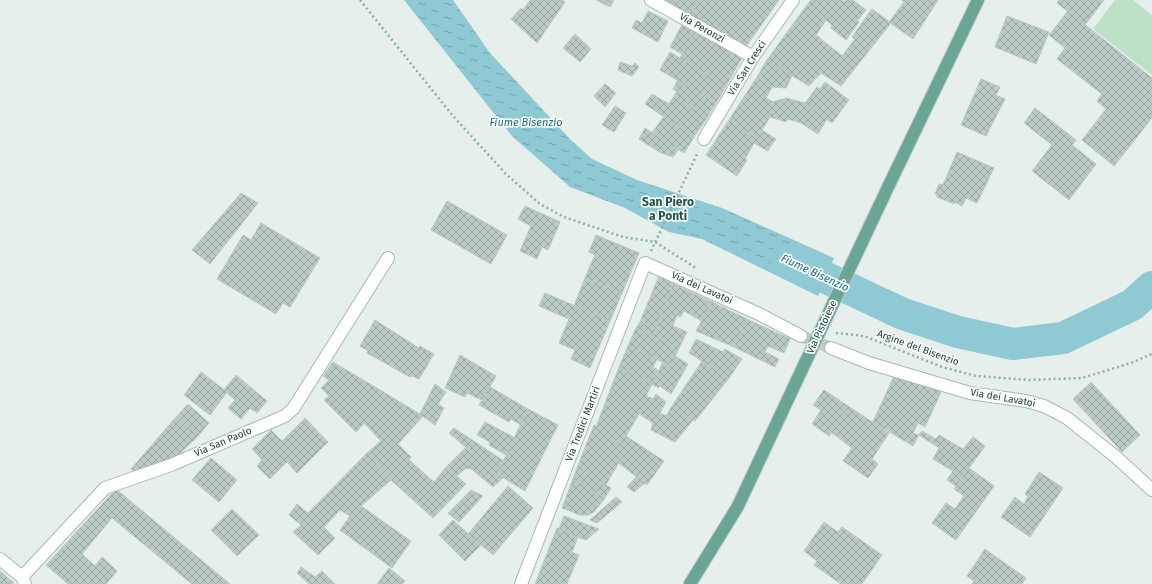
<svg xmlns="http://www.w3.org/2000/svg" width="1152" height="584" font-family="'Fira Sans',sans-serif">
<defs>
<pattern id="water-ripples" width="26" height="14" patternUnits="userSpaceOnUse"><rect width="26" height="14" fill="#8ec9d4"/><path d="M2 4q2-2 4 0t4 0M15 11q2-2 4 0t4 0" fill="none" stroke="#74a5ad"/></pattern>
<pattern id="building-cross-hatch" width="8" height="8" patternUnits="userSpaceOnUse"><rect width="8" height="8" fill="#bbcac4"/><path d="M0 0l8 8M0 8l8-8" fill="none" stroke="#98a6a0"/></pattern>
</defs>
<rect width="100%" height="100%" fill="#e6efeb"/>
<!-- grass -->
<path fill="#bfe0c8" d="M1115 0H1133L1152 15V75L1093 29Z"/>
<!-- water -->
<path fill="url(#water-ripples)" d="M404 0H453L490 53 571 140 592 159 637 180 722 208 834 258 818 296 702 239 669 232 625 208 570 187 512 136Z"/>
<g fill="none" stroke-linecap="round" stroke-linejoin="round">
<!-- river -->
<path stroke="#8ec9d4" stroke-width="32" d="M786 259 903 314 958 332 1013 344 1063 338 1132 305 1152 287"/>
</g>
<!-- building -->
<path fill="url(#building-cross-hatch)" stroke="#b8c9c2" d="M530 0H562L565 2 537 43 511 19 521 8 523 10Z
M596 0H614L610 7Z
M664 0H700L690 16 663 1Z
M700 0H779L745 48 690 16Z
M811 0H842L845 2 846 0H853L866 10 857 21 859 22 846 40 831 28 832 25 807 5Z
M902 0H938L913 39 889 22 904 2Z
M1059 0H1104L1085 25 1057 3Z
M807 5 826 20 816 35 856 67 841 86 821 73 809 86 767 60Z
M872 9 891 23 856 67 842 56 855 39 852 37Z
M648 11 668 21 658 42 632 28 636 20 642 23Z
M1068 11 1152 78V118L1114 166 1082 140 1106 109 1097 101 1102 94 1057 59 1065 48 1049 35Z
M1007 16 1049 32 1036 64 995 47Z
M683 23 695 30 682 54 670 47Z
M695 30 743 56 726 86 680 58Z
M575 34 591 49 580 62 563 48Z
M670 52 726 86 716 103 660 70Z
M767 60 792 76 786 88 772 87 757 77Z
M620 62 632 66 635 63 639 67 632 76 618 70Z
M757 77 772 87 766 98 773 102 786 98 805 103 827 119 818 134 801 123 788 119 786 122 770 117 762 130 776 139 770 147 729 120Z
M981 79 1000 87 996 95 1005 99 986 136 961 125Z
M678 80 716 103 707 118 687 104 690 100 673 89Z
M825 82 849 100 832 123 805 103 817 87 820 89Z
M605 84 616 93 605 107 594 96Z
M677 91 690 100 687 104 707 118 694 137 645 104 652 94 669 104Z
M615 106 626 113 614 132 602 125Z
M1035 108 1076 140 1072 145 1096 164 1069 200 1032 171 1052 145 1024 123Z
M664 116 694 137 684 153 652 133Z
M729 120 770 147 768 151 754 143 745 159 747 160 737 176 706 155Z
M645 128 678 150 673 157 659 152 639 139Z
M957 152 994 168 977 203 966 198 962 206 955 202 954 204 937 197V194H935L939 184 943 185Z
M241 193 258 203 210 264 192 250Z
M447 201 507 235 491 264 431 230Z
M525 206 560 222 548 250 542 247 537 259 520 251 531 226 518 219Z
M261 223 320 258 290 307 283 303 276 314 217 279 243 235 251 240Z
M596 235 639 253 622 293 585 278 595 255 589 252Z
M659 276 673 284 656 329 640 322Z
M585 278 622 293 610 321 574 306Z
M673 284 712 302 702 321 684 311 680 317 677 315 673 326 687 332 679 348 653 336Z
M545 293 610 321 590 368 571 359 575 350 559 343 569 319 539 306Z
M712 302 747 319 734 347 696 331Z
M747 319 790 339 784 353 768 346 765 352 779 359 775 367 734 347Z
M375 320 419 348 420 346 434 354 419 379 412 376 410 377 367 353 368 351 360 346Z
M640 322 656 329 653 336 636 328Z
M636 328 679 348 671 366 628 346Z
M696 339 723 352 725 349 742 359 729 378 689 353Z
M628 346 657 359 653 367 659 371 652 384 619 367Z
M460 355 496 376 482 400 467 393 465 397 445 388Z
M675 356 688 364 671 394 660 386 658 388 652 384 663 362 671 366Z
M702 361 729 378 695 421 672 406Z
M333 362 390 396 356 432 324 400 329 396 321 388 329 380 323 376Z
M619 367 652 384 646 396 653 399 656 394 666 402 660 413 666 416 672 406 693 420 675 442 651 430 653 423 639 414 626 436 664 461 647 485 619 463 627 448 596 427Z
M201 372 227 392 210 415 184 395Z
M895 374 941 392 925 427 918 423 913 433 919 435 913 446 873 422Z
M236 375 267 401 257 413 250 408 241 419 228 408 235 400 224 390Z
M1091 382 1140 435 1122 452 1073 399Z
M435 384 446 392 438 404 444 408 435 425 420 414Z
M490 387 528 409 521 425 511 419 509 422 479 405Z
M824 390 848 406 829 436 812 424 821 410 813 405Z
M390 396 423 416 398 444 411 457 391 480 367 453 381 441 364 423Z
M188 404 209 423 198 436 176 417Z
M848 406 889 433 872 459 878 464 868 478 843 461 852 448 831 432Z
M528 409 558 425 525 491 497 474Z
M176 417 198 436 175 458 139 474 131 469Z
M305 418 328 442 297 473 287 462 270 479 257 466 262 460 252 449 271 430 282 441Z
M485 422 515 438 506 455 489 445 490 442 477 435Z
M594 425 627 448 606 485 577 468Z
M454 428 504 461 497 474 449 433Z
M922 431 936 439 939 435 963 449 973 437 985 446 956 486 947 480 953 471 933 459 939 448 919 435Z
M466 447 497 474 504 477 493 487 470 468 465 469 457 476 446 467Z
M367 453 391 480 361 506 411 541 392 568 340 530 350 516 340 510 324 527 335 538 318 555 293 532 301 525 289 515 297 504 308 513Z
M211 458 237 480 219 502 192 480Z
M409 460 434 482 446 467 466 484 433 518 391 480Z
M577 468 611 488 605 498 573 479Z
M969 468 994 486 956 540 932 523 946 503 955 509 964 496 954 489Z
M1039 472 1063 488 1030 537 1001 517 1015 497 1024 504 1028 497 1025 494Z
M637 476 645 483 634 492 627 487Z
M573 479 605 498 594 512 588 515H580L562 508Z
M508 486 533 508 493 555 468 534Z
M116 489 230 584H192L112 518 82 554 95 566 102 557 117 571 106 584H68L46 565Z
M471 490 483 496 459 522 448 513Z
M616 497 622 502 597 523 590 520Z
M232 509 259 535 237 556 211 530Z
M564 516 599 529 586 540 578 537 559 529Z
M453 520 481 545 465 561 439 535Z
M824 522 838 532 842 527 882 555 862 584H841L814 565 817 561 804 551Z
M557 528 578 537 572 552 579 555 567 584H535Z
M985 549 1026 578 1022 584H972L974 581 967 576Z
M301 567 315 577 322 571 335 584H309L297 573Z
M389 568 405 581 402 584H377Z
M0 571 14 583 13 584H0Z"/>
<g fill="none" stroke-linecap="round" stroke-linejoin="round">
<!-- minor-tunnel -->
<path stroke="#bfccc8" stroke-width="12" stroke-dasharray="12 6" stroke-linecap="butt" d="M801 336 831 348"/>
<defs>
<path id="minor" d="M651 0 753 57
M704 139 753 57 793 0
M831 348 869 363 970 393 1026 401 1044 406 1067 418 1116 457 1152 490
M0 559 22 577 25 584
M22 577 105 488 171 465 285 416 293 409 388 258
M521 584 645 263 759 314 801 336"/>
<path id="major" d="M889 185 978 0
M690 584 738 506 797 380"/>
</defs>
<!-- minor casing -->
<use href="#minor" stroke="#a8b8b2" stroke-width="14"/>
<!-- major casing -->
<use href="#major" stroke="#c2cac8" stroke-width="14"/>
<!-- path -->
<path stroke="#86b3a5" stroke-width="2.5" stroke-dasharray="2 3" stroke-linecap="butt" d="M360 0 453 116 506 174 540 204 564 217 623 237 655 242 696 268
M651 251 698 152
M836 333 864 336 942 367 976 376 1029 380 1082 378 1131 363 1152 354"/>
<!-- minor -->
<use href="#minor" stroke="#fff" stroke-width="12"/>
<!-- major -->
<use href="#major" stroke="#6aa596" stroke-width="12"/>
<defs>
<path id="major-bridge" d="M797 380 889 185"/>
</defs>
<!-- major-bridge casing -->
<use href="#major-bridge" stroke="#c2cac8" stroke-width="14" stroke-linecap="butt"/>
<!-- major-bridge -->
<use href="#major-bridge" stroke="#6aa596" stroke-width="12"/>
</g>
<g text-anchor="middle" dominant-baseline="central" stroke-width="3.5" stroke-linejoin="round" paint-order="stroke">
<!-- street labels -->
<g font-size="10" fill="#24423a" stroke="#f7fbf9">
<text transform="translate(702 28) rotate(29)">Via Peronzi</text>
<text transform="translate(747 68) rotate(-58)">Via San Cresci</text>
<text transform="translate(702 288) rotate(24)">Via dei Lavatoi</text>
<text transform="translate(822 327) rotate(-65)">Via Pistoiese</text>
<text transform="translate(918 348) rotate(20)">Argine del Bisenzio</text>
<text transform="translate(1003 398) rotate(10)">Via dei Lavatoi</text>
<text transform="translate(583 424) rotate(-69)">Via Tredici Martiri</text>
<text transform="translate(223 442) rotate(-23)">Via San Paolo</text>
</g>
<!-- water labels -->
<g font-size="11" font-style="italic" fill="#1c6f80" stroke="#f7fbf9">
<text x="526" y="122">Fiume Bisenzio</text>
<text transform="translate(815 273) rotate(25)">Fiume Bisenzio</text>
</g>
<!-- quarter labels -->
<g font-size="12" font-weight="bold" fill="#1f5548" stroke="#f7fbf9">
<text x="668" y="202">San Piero<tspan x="668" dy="14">a Ponti</tspan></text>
</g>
</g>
</svg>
